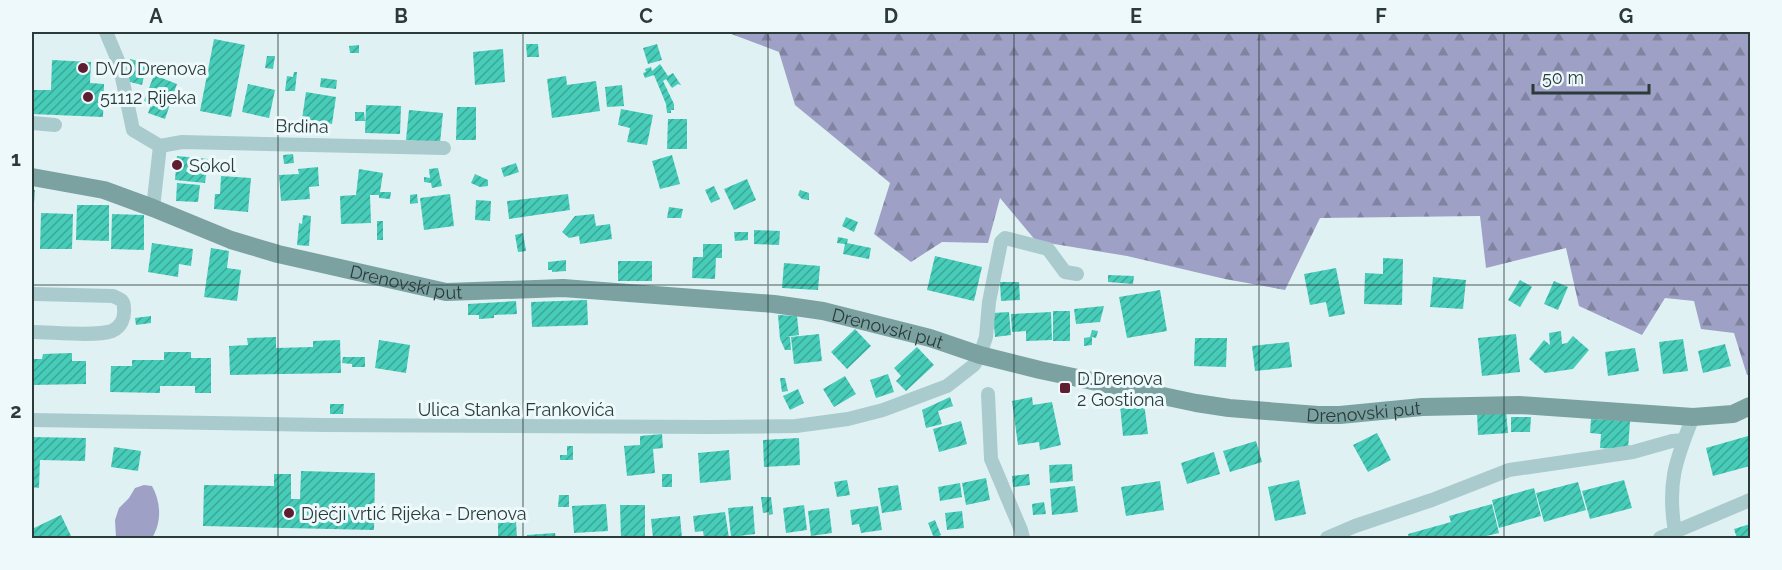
<svg xmlns="http://www.w3.org/2000/svg" width="1782" height="570" font-family="Raleway,sans-serif">
<defs>
<pattern id="forest-firs" width="22" height="20" patternUnits="userSpaceOnUse" patternTransform="scale(1.5)"><rect width="22" height="20" fill="#9ea0c5"/><path d="M5 1l3.5 6h-7zM16 11l3.5 6h-7z" fill="#8184a1"/></pattern>
<pattern id="building-hatch" width="6" height="6" patternUnits="userSpaceOnUse" patternTransform="scale(1.5)"><rect width="6" height="6" fill="#46ccb8"/><path d="M-1 1l2-2M0 6l6-6M5 7l2-2" fill="none" stroke="#3ba797"/></pattern>
</defs>
<rect width="100%" height="100%" fill="#e0f1f4"/>
<!-- forest -->
<path fill="url(#forest-firs)" d="M726 32H1750V375H1747L1734 333 1701 329 1694 301 1665 298 1642 335 1579 306 1566 248 1486 268 1480 216 1320 218 1285 290 1225 279 1127 256 1036 241 1000 198 988 243 942 242 911 262 874 234 890 183 795 105 779 52Z"/>
<!-- park -->
<path fill="#9ea0c5" d="M144 485 152 486C161 502 162 522 152 538H116L115 520 119 508 129 498 135 488Z"/>
<!-- building -->
<path fill="url(#building-hatch)" d="M214 39 245 45 231 117 200 111Z
M526 44H538L539 57H527Z
M657 44 662 60 648 64 643 48Z
M359 45V53H350L349 46Z
M503 49 505 82 475 85 473 52Z
M267 56H275L273 69 265 68Z
M130 59 147 63 142 85 126 81Z
M52 60 91 62 90 83 104 84 103 117 32 114V90H51Z
M660 64 668 76 673 73 681 85 678 84 672 88 666 79 663 81 674 104V110H671V113H667L666 104 654 75 645 78 643 73 646 72 645 69 651 67 652 71Z
M294 72H297L295 91H285L287 76 293 77Z
M154 75 177 84 165 119 148 113 151 105 165 109 144 101Z
M566 76 567 85 596 81 600 111 552 118 547 79Z
M321 78 337 80 336 89 320 87Z
M248 84 275 90 269 118 242 112Z
M622 85 624 106 607 107 605 87Z
M306 92 336 97 332 124 302 119Z
M366 105 401 106 400 134 365 133Z
M457 107H476V140H456Z
M621 109 653 115 647 145 627 142 630 128 618 125Z
M409 110 443 113 440 143 406 140Z
M355 112H364L365 121H355Z
M668 119H687V149H667Z
M293 154 294 163 284 164 283 155Z
M672 155 680 184 660 189 652 161Z
M177 156 208 159 205 183 175 180Z
M516 163 519 172 504 177 501 168Z
M318 167 319 186 309 187 310 199 281 201 279 175 299 174 298 169Z
M438 168 442 186 432 188 431 183 424 182V177L430 178 429 169Z
M359 169 383 173 380 192H391L390 199 379 198V195H370L371 223 341 224 340 196 356 195Z
M475 174 488 180V186L480 187 471 183Z
M221 176 251 178 248 212 214 209 215 194H220Z
M747 179 756 200 734 210 724 189Z
M177 183 200 185 198 202 176 201Z
M714 186 720 199 711 203 705 190Z
M32 190H35L33 217H32Z
M800 190 809 193V200L802 199 798 195Z
M417 194 418 203 410 204V195Z
M450 194 454 226 424 230 420 198Z
M568 194 570 210 509 219 507 201Z
M476 200 491 201 490 221 475 220Z
M77 205H109V241L76 240Z
M669 207 683 209 681 218H667Z
M41 213 73 214 72 249H40Z
M112 214 144 215V250L111 249Z
M594 214 596 226 610 224 612 239 580 244 579 236 569 238 562 232 575 216Z
M303 215 311 216 309 246 297 245 299 223 302 224Z
M846 217 858 222 854 232 842 226Z
M377 221H383V240H377Z
M754 230 780 231 779 245 754 244Z
M734 232H748V240L735 241Z
M523 233 526 251 518 252 515 235Z
M838 237 848 239 847 243 871 248 869 259 843 254 845 244 837 243Z
M152 243 193 249 191 266 179 264 178 277 148 272Z
M703 244H722V258H716L715 279 692 278 693 257H703Z
M211 248 229 251 227 268 241 270 237 301 204 297Z
M935 256 982 267 974 301 927 290Z
M1383 258 1403 259 1402 305 1364 304 1365 273 1383 274Z
M566 260V271L552 272V270H548V262Z
M618 261H652V281H618Z
M784 263 820 266 818 290 782 288Z
M1336 268 1345 314 1329 317 1326 302 1310 305 1304 274Z
M1108 275 1134 276 1133 284 1108 282Z
M1433 277 1466 280 1463 309 1430 307Z
M1520 280 1532 287 1520 307 1508 300Z
M1554 281 1568 287 1558 310 1544 304Z
M1000 282H1019L1020 300 1001 301Z
M1160 290 1167 331 1127 338 1119 297Z
M587 300 588 325 532 327 531 302Z
M516 301 517 314 494 315V318L479 319V315H468V304Z
M1104 306 1100 322 1076 324 1074 309Z
M1053 311H1070V341H1053Z
M1009 312 1011 335 995 337 993 313Z
M1051 312 1052 340 1026 341V331L1012 332 1011 314Z
M778 315 797 316 799 335 786 337H790L791 350H785L780 339Z
M151 316V323L136 325 135 318Z
M855 329 871 346 847 369 831 352Z
M1092 330 1098 331 1096 338 1092 337V345L1084 346V338L1090 337Z
M1561 331 1562 344 1567 343 1573 336 1589 350 1573 369 1545 373 1529 359 1544 340 1550 345 1549 333Z
M819 334 822 361 794 364 791 337Z
M1516 334 1520 372 1482 376 1478 338Z
M276 337V348L313 347V341L340 340 341 373 230 375 229 346 248 345 247 338Z
M1195 338H1227L1226 367 1194 366Z
M1683 339 1688 371 1663 374 1659 342Z
M379 340 410 345 406 373 375 368Z
M1289 342 1292 367 1255 371 1252 346Z
M1725 344 1731 366 1703 373 1698 351Z
M917 347 934 365 906 391 896 381 901 376 894 368Z
M1635 348 1639 371 1608 376 1605 352Z
M164 352H191V358H211V393H195V386H160V393L110 392 111 366H132V360H164Z
M72 353V361H86V384L32 385V359H42L43 354Z
M343 357H365V367H352V364L342 363Z
M888 374 894 392 876 398 870 380Z
M845 376 856 394 834 407 823 389Z
M780 378H785L788 391 782 392Z
M798 389 804 403 790 410 783 396Z
M950 397 953 406 938 411 942 424 926 428 922 410Z
M1032 397 1033 405 1052 402 1061 445 1040 450 1039 442 1018 445 1012 401Z
M1144 403 1148 434 1123 436 1120 405Z
M330 404H344L343 414H330Z
M1506 411 1508 433 1478 435 1477 413Z
M1511 417H1531L1530 432H1511Z
M1591 419 1630 421 1628 450 1600 448 1601 434 1590 433Z
M961 421 967 444 939 452 933 429Z
M1377 433 1391 460 1368 472 1353 445Z
M662 434 663 448 653 449 655 473 627 476 624 446 640 445V436Z
M1748 436 1750 447V466L1713 476 1706 448Z
M32 437 86 438 85 461 40 460 39 488 32 487Z
M799 438 800 465 764 467 763 440Z
M1256 441 1262 462 1230 472 1223 451Z
M567 446H573V460H560V455H567Z
M114 447 141 451 138 471 111 467Z
M729 450 731 480 700 483 698 453Z
M1214 452 1220 474 1187 484 1181 463Z
M1072 464 1073 481 1050 483 1049 465Z
M301 471 375 473 374 530 203 526 204 485 274 486V474H291V499H300Z
M662 474H672V487H662Z
M1029 474 1030 485 1013 487 1012 476Z
M986 478 990 500 966 505 962 483Z
M847 480 850 495 837 497 834 482Z
M1299 480 1306 514 1275 521 1268 487Z
M1624 480 1632 508 1590 519 1582 491Z
M1160 481 1164 510 1126 516 1121 487Z
M1578 482 1586 510 1544 522 1536 493Z
M960 483 962 497 940 501 938 487Z
M898 485 902 510 882 513 878 488Z
M1075 486 1078 512 1052 515 1050 489Z
M1534 488 1541 516 1499 528 1492 500Z
M559 495H569V507H558Z
M761 497H771L773 514 769 515V512L763 513Z
M1044 502 1046 514 1033 515 1032 504Z
M606 504 608 531 574 533 572 506Z
M1492 504 1499 533 1478 538H1409L1408 534 1451 522 1449 516Z
M620 505H645V538H621Z
M804 505 807 530 786 533 783 508Z
M753 506 755 534 731 537 728 508Z
M878 506 882 530 861 533 859 524 852 525 850 510Z
M829 508 832 533 811 536 808 511Z
M962 511 964 528 947 530 945 513Z
M725 512 729 538H704L703 531 695 532 693 516Z
M61 515 72 538H32V529Z
M680 516 682 538H653L651 519Z
M935 520 941 535 934 538 928 523Z
M516 522 517 538H498V523Z
M1750 524V538H1737L1734 529Z
M555 533 556 538H527V535Z"/>
<g fill="none" stroke-linecap="round" stroke-linejoin="round">
<!-- street -->
<path stroke="#aacbce" stroke-width="14" d="M106 32 119 63 133 130 160 146 153 208
M32 123 55 125
M160 146 182 142 444 148
M32 332C52 332 94 337 112 331 121 327 125 318 124 308 124 300 120 299 113 296L34 294
M988 394 991 459 1021 530 1023 538
M32 420 322 425 712 427 796 426 848 419 883 410 947 386 974 365 980 355 986 337 989 302 1001 242 1005 238 1048 249 1065 272 1077 274
M1675 532C1667 485 1675 461 1693 417
M1327 538 1355 526 1432 500 1509 470 1633 452 1672 441 1684 440
M1660 538 1750 500"/>
<!-- secondary -->
<path stroke="#7ba2a1" stroke-width="18" id="s1" d="M32 177 104 190 153 208 231 240 278 254 446 292 563 288 774 304 823 311 930 338 980 355 1040 370 1196 403 1229 408 1318 415H1340L1422 407 1519 405 1693 417 1733 414 1750 406"/>
</g>
<!-- grid -->
<path fill="none" stroke="#2a3b3a" stroke-width="1.5" stroke-opacity="0.55" d="M278 32V538M523 32V538M768 32V538M1014 32V538M1259 32V538M1504 32V538M32 285H1750"/>
<!-- markers -->
<g fill="#5f1d32" stroke="#edf9fb" stroke-width="2">
<circle cx="83" cy="68" r="6"/>
<circle cx="88" cy="97" r="6"/>
<circle cx="177" cy="165" r="6"/>
<rect x="1059" y="382" width="12" height="12" rx="3"/>
<circle cx="289" cy="513" r="6"/>
</g>
<g text-anchor="middle" dominant-baseline="central" stroke-width="6" stroke-linejoin="round" paint-order="stroke">
<!-- poi labels -->
<g font-size="18" fill="#2a3b3a" stroke="#edf9fb" text-anchor="start">
<text x="95" y="68">DVD Drenova</text>
<text x="100" y="97">51112 Rijeka</text>
<text x="189" y="165">Sokol</text>
<text x="1077" y="378">D.Drenova<tspan x="1077" dy="21">2 Gostiona</tspan></text>
<text x="301" y="513">Dječji vrtić Rijeka - Drenova</text>
</g>
<!-- street labels -->
<g font-size="18" fill="#2a3b3a" stroke="#edf9fb">
<text transform="translate(302 126) rotate(1)">Brdina</text>
<text stroke="none"><textPath href="#s1" startOffset="390">Drenovski put</textPath></text>
<text stroke="none"><textPath href="#s1" startOffset="876">Drenovski put</textPath></text>
<text x="516" y="409">Ulica Stanka Frankovića</text>
<text stroke="none"><textPath href="#s1" startOffset="1362">Drenovski put</textPath></text>
</g>
</g>
<!-- border -->
<rect width="1782" height="570" fill="none" stroke="#edf9fb" stroke-width="66"/>
<!-- scale -->
<path d="M1533 84v9h116v-9" fill="none" stroke="#2a3b3a" stroke-width="3"/>
<text x="1542" y="84" font-size="18" fill="#2a3b3a" stroke="#edf9fb" stroke-width="4.5" paint-order="stroke">50 m</text>
<rect x="33" y="33" width="1716" height="504" fill="none" stroke="#2a3b3a" stroke-width="2"/>
<g font-size="20" text-anchor="middle" font-weight="bold" fill="#2a3b3a">
<text x="156" y="23">A</text>
<text x="401" y="23">B</text>
<text x="646" y="23">C</text>
<text x="891" y="23">D</text>
<text x="1136" y="23">E</text>
<text x="1381" y="23">F</text>
<text x="1626" y="23">G</text>
<text x="16" y="166">1</text>
<text x="16" y="418">2</text>
</g>
</svg>
